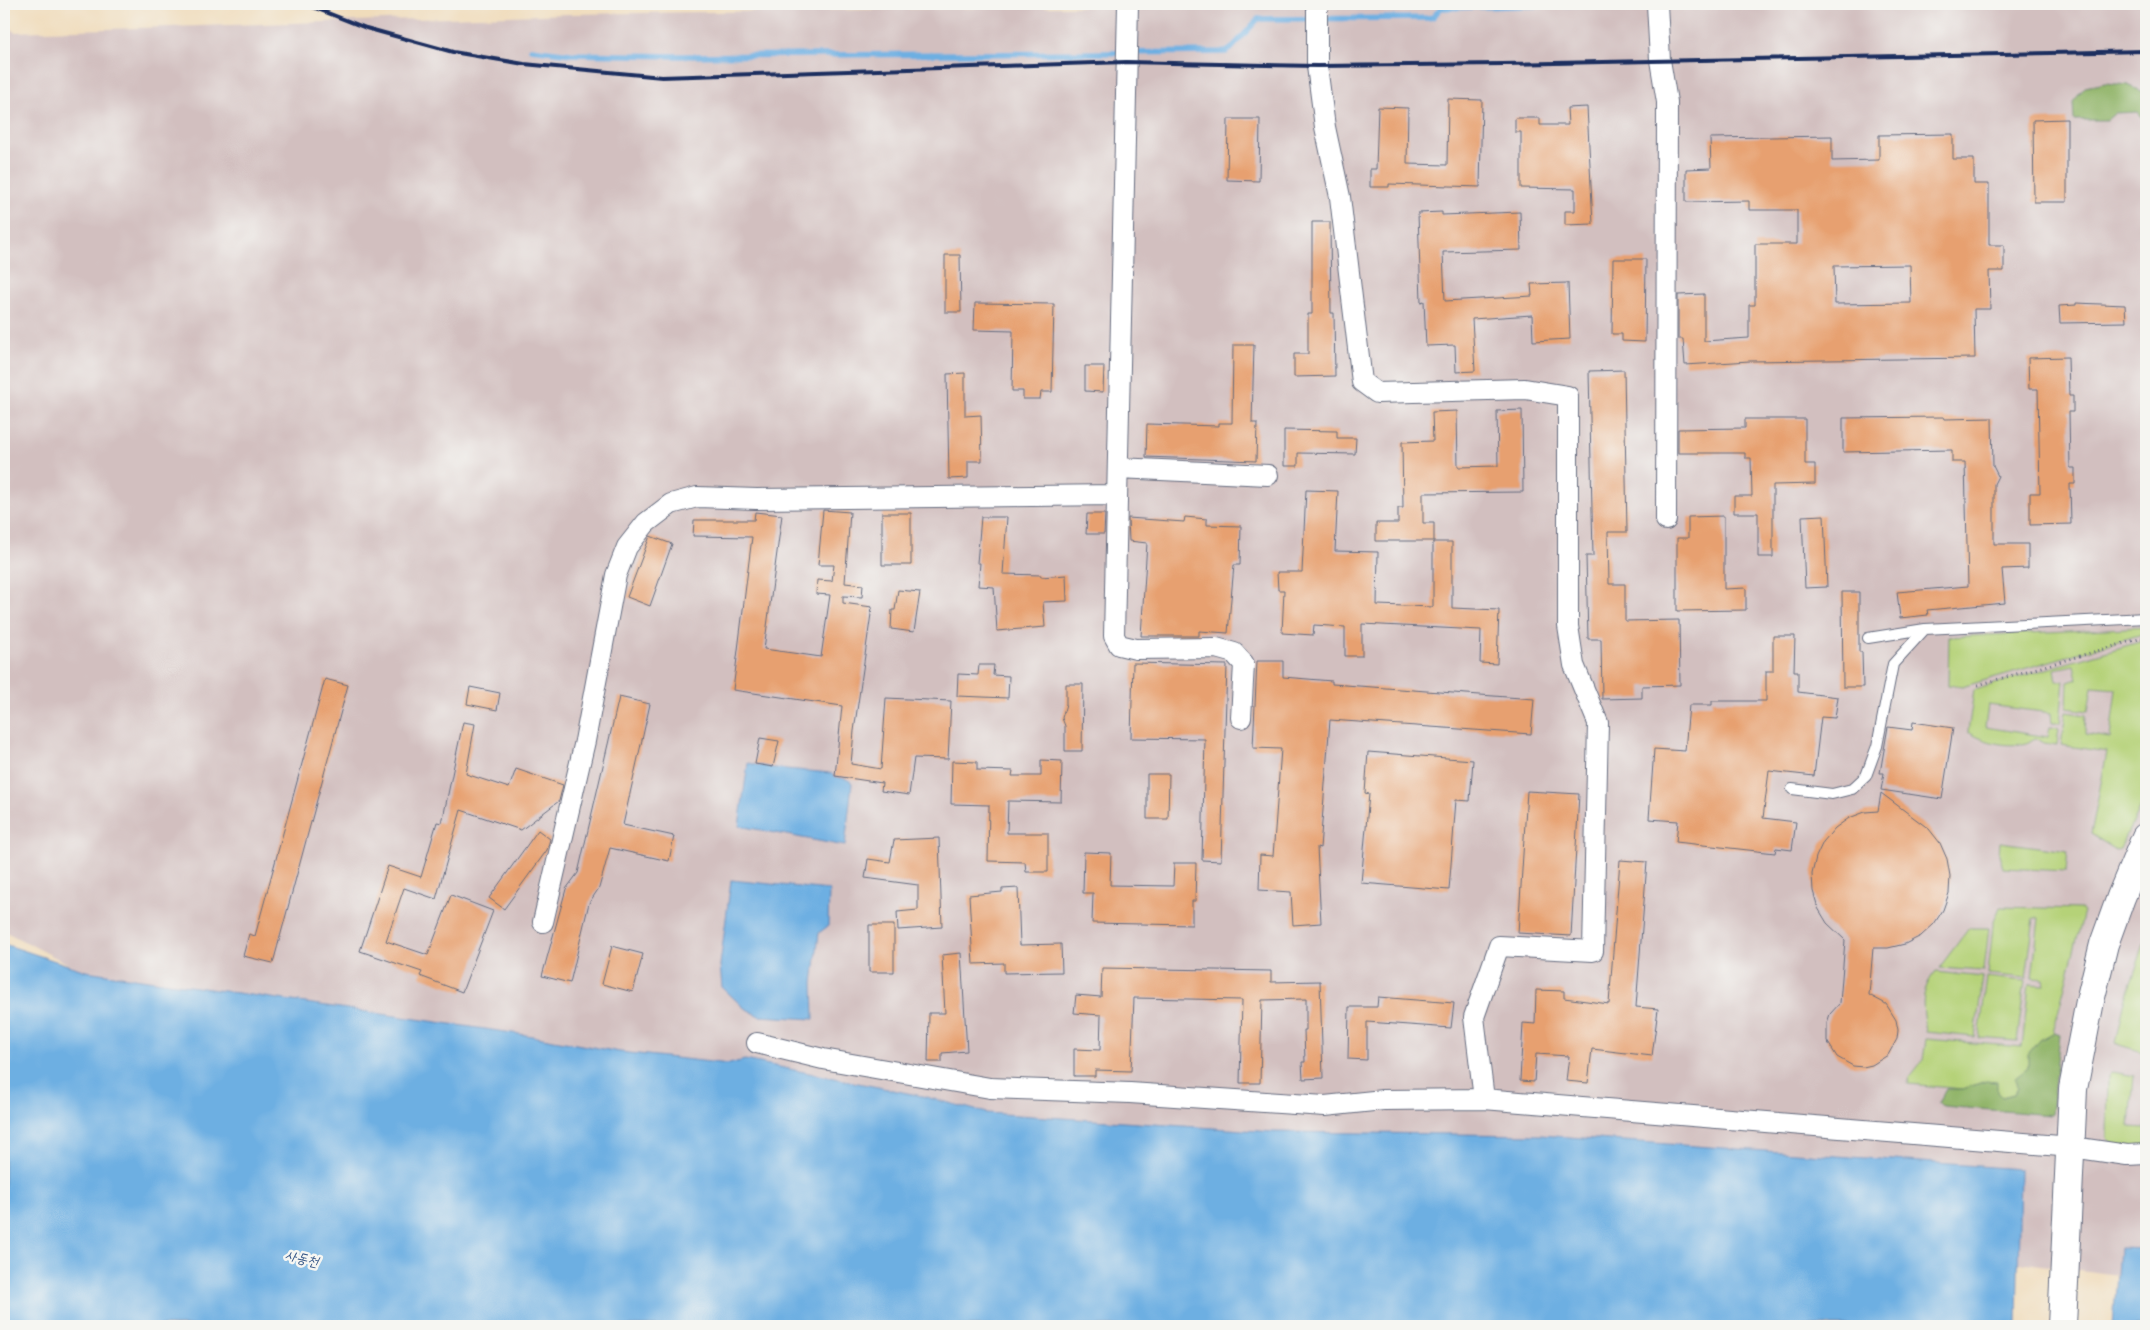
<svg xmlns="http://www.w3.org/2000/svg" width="2150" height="1330" font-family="Delius,'Poor Story',sans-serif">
<rect width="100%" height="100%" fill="#f6f6f2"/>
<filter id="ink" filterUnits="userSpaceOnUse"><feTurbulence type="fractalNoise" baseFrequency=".02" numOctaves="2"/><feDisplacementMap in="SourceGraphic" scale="10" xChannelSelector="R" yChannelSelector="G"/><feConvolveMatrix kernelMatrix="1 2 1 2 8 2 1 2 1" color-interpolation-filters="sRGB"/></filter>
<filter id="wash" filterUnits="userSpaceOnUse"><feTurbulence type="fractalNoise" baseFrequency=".0096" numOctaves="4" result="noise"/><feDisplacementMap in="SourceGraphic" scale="20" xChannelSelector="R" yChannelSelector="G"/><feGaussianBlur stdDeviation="1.12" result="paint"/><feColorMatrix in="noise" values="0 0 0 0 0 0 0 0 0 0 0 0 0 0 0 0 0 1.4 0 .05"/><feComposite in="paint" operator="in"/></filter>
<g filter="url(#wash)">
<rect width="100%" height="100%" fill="#f0dcbb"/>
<!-- industrial -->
<path fill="#d2bfbf" d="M1267 4H2146V1326L2141 1278 181 1022 4 931V19L14 32 569 14Z"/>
<!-- green -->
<path fill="#b5d278" stroke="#68806b" d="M2146 627V633L1962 687 1948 685 1949 637Z
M2146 640V794L2120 849 2116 850 2091 834 2107 752 2061 745 2066 712 2086 715 2085 734 2110 738 2116 689 2092 687 2088 711 2067 708 2068 682 2077 679 2074 665 2055 669 2057 681H2064L2060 723H2052L2051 713 1988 705 1985 727 2048 737 2050 727 2059 728 2057 745 2044 743 2036 738C2032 739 2030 742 2026 743 2006 748 1985 742 1968 732L1974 690Z
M2000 842 2068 851 2066 871 2003 868 1999 854Z
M2000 907 2081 909 2084 911 2053 1033 2040 1040 2028 1068 2014 1094 2002 1097 1986 1081 1963 1089 1908 1084 1909 1078 1923 1060 1926 1039 2022 1047 2029 984 2045 985 2044 979 2032 978 2039 918H2034L2026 978 1988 974 1993 924Z
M1969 928H1989L1984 971 1939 968Z
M2146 938V1041L2143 1052 2116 1044 2124 1004Z
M1935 972 1983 977 1975 1037 1926 1032C1923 1007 1919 993 1935 972Z
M1987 977 2025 981 2017 1041 1979 1038Z
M2112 1072 2134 1076 2130 1127 2146 1128V1147C2132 1147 2116 1150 2107 1138L2108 1076Z"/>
<!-- forest -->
<path fill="#90b468" stroke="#567263" d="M2105 83 2128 85 2146 93V117H2142L2138 112 2115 113 2107 120H2074L2073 102 2085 87Z
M2053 1033 2060 1035 2051 1115 1943 1106 1939 1102 1946 1089H1963L1986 1081 1997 1082V1091L2002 1097 2014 1094 2017 1088 2015 1078 2028 1068V1055L2040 1040Z"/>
<!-- water -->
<path fill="#6dafe2" stroke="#446fa0" d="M748 763 774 768 831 773C837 780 846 776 852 783L845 846 739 826Z
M731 880 829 890 828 926 819 933 813 983 814 1019 759 1016 743 1007 722 987 720 965Z
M4 944 86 971 526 1035 620 1052 729 1064 745 1060 922 1096 987 1113 1274 1132 1540 1135 2020 1169 2017 1326H4Z
M2119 1248 2146 1249V1326H2113Z"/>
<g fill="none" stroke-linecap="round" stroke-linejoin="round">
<!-- stream -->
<path stroke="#6dafe2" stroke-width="5.5" d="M531 49 571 54 676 56 1226 52 1231 49 1258 19 1428 18 1433 17 1441 8 1590 4"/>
</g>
<g id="blocks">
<!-- building -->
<path fill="#e7a06f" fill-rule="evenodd" d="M1448 99 1482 100 1480 187 1389 184V187H1370V169H1376L1378 107 1408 108 1407 164 1447 165Z
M1587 107 1593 224 1565 225V211H1575V189L1521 188V132H1515V118H1540V125H1568L1567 108Z
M1228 119H1260L1259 181 1227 180Z
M2067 119V202H2034L2033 120Z
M1953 134V159H1974V184H1989V245H2004V271H1989L1990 309H1974L1975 358 1750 361 1685 365 1683 339H1678V295L1704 294V341L1749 338V305H1755V244H1797V210H1749V201L1686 202V169L1711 168 1710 138 1832 136V161L1879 160V135ZM1910 265 1911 303 1835 304 1834 266Z
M1442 212V215L1520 212 1521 250 1443 252 1445 301 1532 296 1531 284 1568 283 1570 339 1533 341 1532 315 1472 319 1475 371 1456 372 1455 345 1426 346 1424 301 1421 302 1418 213Z
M1312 222H1330L1331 313H1334L1335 376 1294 377V354H1308V314H1312Z
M945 255H960L961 312H945Z
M1613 259H1646L1645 342 1622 341V334H1612Z
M975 303 1054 304 1052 392H1041L1040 399H1023V391H1012L1013 331 974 330Z
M2076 303 2125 305 2126 322 2060 323 2059 306 2076 305Z
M1233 345H1254L1252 423H1257L1256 461 1146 457 1147 424 1219 426V423H1232Z
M2068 357 2069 396H2073V412H2069L2070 468H2075V484H2070L2071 524 2030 525V493H2040L2038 389H2029L2028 358Z
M1085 366H1104L1103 392 1085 391Z
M1624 370 1627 532H1608L1609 584H1625V621L1679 620 1680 685 1642 686V698L1602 699 1601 639H1588L1586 556H1593L1589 371Z
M965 373V416L981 415 982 461H968V478L949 479 947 374Z
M1522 410 1523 492 1423 493V523H1434V541H1376V523H1398V508H1403L1402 442 1433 441 1432 412 1457 411 1458 467 1498 466 1497 411Z
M1944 417 1945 419 1992 418 1993 466 1998 476 1994 484V544H2028V568L2002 569 2005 603 1927 610 1928 615 1900 618 1897 592 1968 586 1965 462H1952V450L1843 452V418Z
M1745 419H1805V464H1815V484L1773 485V557H1758V513H1734V496H1752L1751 458H1745V453H1678V429L1745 428Z
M1284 430 1337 431V438H1356L1355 454 1298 453V466H1284Z
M1306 490 1338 491 1335 551 1378 552 1377 605 1433 607V542H1452V608L1499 610 1497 664 1480 663 1481 630 1362 624V656H1345V627L1314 625 1313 635 1282 633 1284 590H1278L1277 572H1302Z
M823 510 850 512 845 583 863 585 862 597 843 596V603L872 607 854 731 851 764 881 769 886 698 951 701 948 759 914 758 909 795 881 791 882 783 835 776 842 706 733 690 752 537 693 536 694 520H754L755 512 782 515 764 649 821 657 830 595 816 594 817 580 832 581 834 565H818Z
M882 513H911V565H882Z
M1087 514H1105L1104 534H1086Z
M1824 515 1827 587 1805 588 1802 516Z
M1724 516V589L1746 588V610L1677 611V538H1688V517Z
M981 517H1007L1003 574 1041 575V577L1066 575 1067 601 1043 602 1045 627 997 631 994 587 978 586 980 563H977Z
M1185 517 1207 519V525L1241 526 1240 565H1234L1228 633 1199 631V636H1141L1147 543 1129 541 1128 518 1184 522Z
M650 536 672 544 650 606 627 597Z
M898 590 920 592 914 632 891 629 892 610H895Z
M1842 592H1859V652H1862L1863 687H1843Z
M1773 636H1795L1794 671H1798V692L1838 697 1835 718 1821 717 1814 776 1769 771 1763 818 1796 822 1792 850 1776 848 1775 853 1676 842 1678 821 1649 819 1654 749 1685 751 1689 705H1712V701H1766V671H1773Z
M1257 661H1283V677L1332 681V684L1534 699 1531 734 1330 720 1320 848 1317 847 1321 923 1293 925 1291 892 1259 890 1260 855 1273 856 1281 749 1253 748Z
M1133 663 1227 665 1221 861 1202 860 1205 739 1131 738Z
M979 665H994L993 675 1009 676 1008 698 957 696 958 674 978 675Z
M325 679 348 685 273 963 243 956 249 934 255 936Z
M1066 684H1083L1082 751H1065V726L1062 718 1066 704Z
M470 687 500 693 497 710 467 704Z
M619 697 650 704 623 825 674 836 669 861 610 848 599 888 589 903 570 983 542 976 566 889 578 873Z
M463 722 475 724 466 774 509 788 516 769 563 785 559 801 521 830 461 810 436 899 404 888 386 941 428 955 451 895 493 911 462 992 420 976 422 972 360 951 388 866 421 877 437 822 442 823Z
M1913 722 1953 728 1942 799 1881 790 1884 773H1880L1888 727 1912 730Z
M760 738 779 741 773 767 755 764Z
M1368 752 1473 760 1470 801 1456 800 1449 890 1361 883 1369 794 1365 793Z
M1041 760 1062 761 1061 802 1008 801 1007 833H1048V872H1026L1025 862 988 861 989 805 951 804 952 761 977 762V770L1013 771 1012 776H1041Z
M1147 774H1169L1168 819H1147Z
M1527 791 1579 794 1571 936 1518 933Z
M1881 793 1929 829 1940 843 1947 859 1950 876 1949 893 1943 910 1934 924 1921 936 1905 944 1888 948H1873L1869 995 1886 1004 1896 1020 1898 1030 1897 1039 1888 1055 1872 1065 1863 1067 1853 1066 1837 1057 1827 1041V1023L1830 1014 1840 1003 1845 940 1827 923 1818 908 1813 891 1812 874 1816 857 1823 842 1835 828 1849 818 1865 812 1878 811Z
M538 830 550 839 547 850 504 909 489 898Z
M939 838 942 927 898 930 897 912 918 910V885L865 878 868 859 890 862 894 840Z
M1084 852 1111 853 1110 885 1173 886 1174 863H1196L1195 901H1192V925L1092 923 1093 893H1083Z
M1620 860 1647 862 1636 1007 1658 1009 1652 1056 1592 1049 1588 1083 1566 1081 1569 1056 1536 1054 1534 1082 1520 1081 1523 1023 1535 1024 1536 990 1564 991V998L1609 1004Z
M1018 888 1020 945 1061 944 1062 972 1004 973V963L973 964 969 895 1002 892V889Z
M869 925H894V972H869Z
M612 946 643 954 633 992 602 984Z
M961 953 967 1051 942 1053V1062H928L929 1013H945L942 955Z
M1102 968 1271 971V982L1320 981 1323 1078 1303 1079 1302 1062H1305L1304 1030H1306V999L1262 1000 1260 1083H1240L1242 1000 1134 998 1131 1071 1095 1070V1076H1074V1049L1100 1050 1101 1015 1074 1013 1076 995 1101 997Z
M1378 997 1454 1003 1451 1028 1367 1022V1060L1348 1059 1349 1007H1377Z"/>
</g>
</g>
<g filter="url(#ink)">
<use href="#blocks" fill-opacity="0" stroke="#666c7f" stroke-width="1"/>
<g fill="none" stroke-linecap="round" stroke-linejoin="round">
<defs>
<path id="service" d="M1868 638 1925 629 2146 618
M1792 789 1832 794 1852 789 1866 776 1877 746 1893 664 1925 629"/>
<path id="minor" d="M1128 4 1114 636 1119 645 1136 649 1216 648 1234 653 1244 664 1241 718
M1317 4V66L1325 127 1340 197 1362 382 1377 393 1525 389 1568 396V626L1574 665 1598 723 1593 951 1499 946 1474 1017 1484 1099
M1657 4 1660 60 1667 102 1666 520
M1118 468 1268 475
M543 922 585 741 616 575 627 547 646 523 671 504 697 497 757 499 1117 495
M757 1043 823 1059 990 1088 1130 1093 1325 1106 1383 1100 1484 1099 2072 1147 2127 1155 2146 1154"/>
<path id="primary" d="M2062 1326 2073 1089 2090 1001 2104 944 2121 897 2146 837"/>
</defs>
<!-- service casing -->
<use href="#service" stroke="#666c7f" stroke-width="12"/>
<!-- minor casing -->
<use href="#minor" stroke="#666c7f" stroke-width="22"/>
<!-- primary casing -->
<use href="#primary" stroke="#666c7f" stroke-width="30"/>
<!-- path -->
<path stroke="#666c7f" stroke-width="3" stroke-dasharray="1 4" stroke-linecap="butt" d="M1978 685 2146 637"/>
<!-- service -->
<use href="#service" stroke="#fff" stroke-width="10"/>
<!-- minor -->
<use href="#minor" stroke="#fff" stroke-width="20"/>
<!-- primary -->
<use href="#primary" stroke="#fff" stroke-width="28"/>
<!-- rail -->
<path stroke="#1b2f5e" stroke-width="4" d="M305 4 366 28 453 52 524 64 662 77 1126 62 1317 66 1502 64 2146 51"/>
</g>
</g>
<g text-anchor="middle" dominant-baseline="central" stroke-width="5" stroke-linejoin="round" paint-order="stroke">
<!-- water labels -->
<g font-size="14" font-style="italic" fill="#345586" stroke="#f6f6f2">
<text transform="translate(302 1258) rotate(13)">사동천</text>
</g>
</g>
<!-- margin -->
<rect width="2150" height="1330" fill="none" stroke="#f6f6f2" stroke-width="20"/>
</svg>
